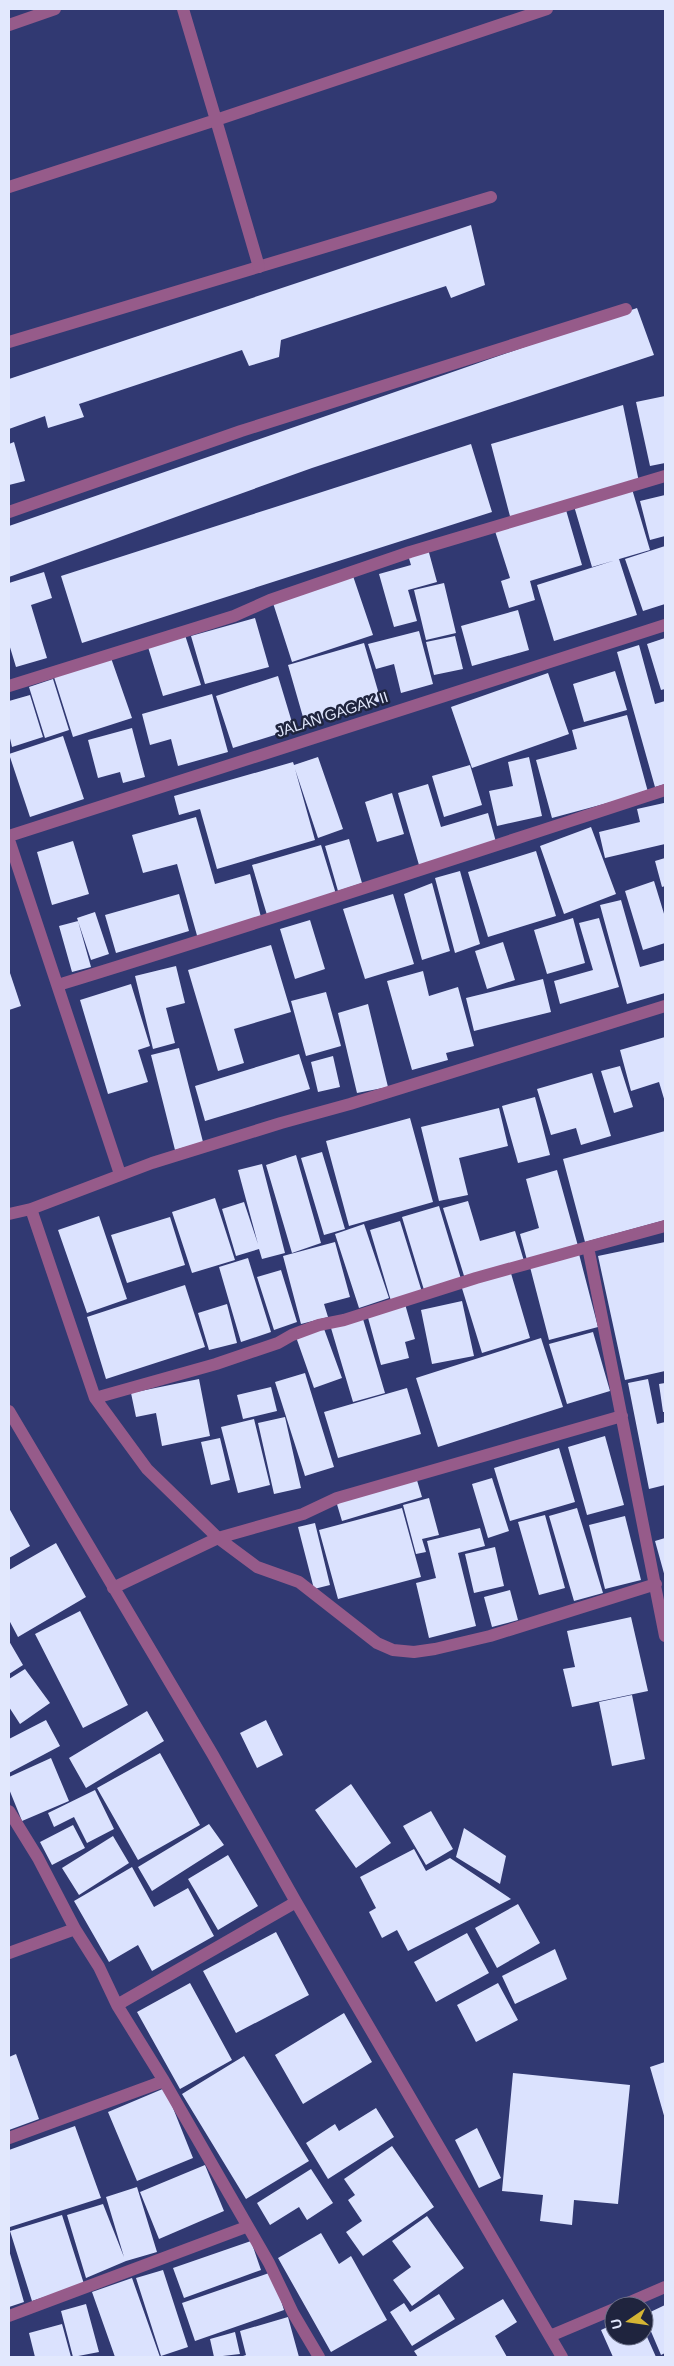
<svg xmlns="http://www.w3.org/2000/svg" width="674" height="2366" font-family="Arial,sans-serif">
<rect width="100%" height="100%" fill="#313972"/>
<!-- building -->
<path fill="#dbe2fe" d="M471 225 485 285 451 298 446 286 281 340 279 357 249 366 242 350 79 404 84 417 48 428 45 416 9 429V379Z
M637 308 654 355 312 468 9 577V526Z
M665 396V463L650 466 636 402Z
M623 405 639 482 511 520 491 444Z
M14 442 25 481 9 485V444Z
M471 444 492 512 82 643 61 576Z
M632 489 650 550 592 567 574 506Z
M665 495V536L650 540 640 501Z
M566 510 582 565 530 581 535 600 509 608 501 581 510 578 495 531Z
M665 546V604L643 611 625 559Z
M428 549 437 582 408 590 417 621 394 627 379 574 411 565 408 555Z
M619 559 637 615 554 641 537 585Z
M44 572 52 598 31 605 47 658 16 667 9 644V583Z
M353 576 373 635 292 662 273 603Z
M444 583 456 633 426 640 414 590Z
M518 610 529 650 472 666 461 626Z
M255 618 269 667 205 684 191 636Z
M419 631 433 684 401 693 394 664 376 669 368 644Z
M185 635 201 685 163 696 148 647Z
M455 636 463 669 434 675 426 642Z
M665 638V689L661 690 647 644Z
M364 643 381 701 305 724 288 665Z
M639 645 655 704 665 701V784L655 787 617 652Z
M111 658 132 718 73 737 54 677Z
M615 671 627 710 584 722 573 684Z
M548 673 569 734 472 768 451 707Z
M278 676 294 729 233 748 216 696Z
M53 679 69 730 45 738 29 687Z
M212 694 228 752 178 766 171 739 150 745 142 714Z
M30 695 43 737 12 747 9 734V701Z
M627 715 648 792 552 818 536 760 577 749 572 730Z
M132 728 145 777 123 783 120 772 98 778 88 740Z
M63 736 84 799 30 817 9 754Z
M318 757 343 829 318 838 295 769 315 840 217 869 200 809 179 815 174 796 293 762 294 765Z
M529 757 542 816 497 826 489 791 513 786 508 762Z
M470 765 482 805 444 817 432 776Z
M428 784 441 827 488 813 496 842 419 865 398 793Z
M392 793 404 834 377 842 365 802Z
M664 803 665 844 605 858 599 832 640 822 637 809Z
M196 817 215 884 250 874 262 921 198 939 177 864 143 873 132 835Z
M591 827 616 894 564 914 540 846Z
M349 839 362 883 338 891 325 846Z
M73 841 89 894 52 905 37 852Z
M321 845 336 894 267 915 252 865Z
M536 851 556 916 488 937 468 872Z
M665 858V886L662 887 655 861Z
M460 871 480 944 455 953 435 878Z
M654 881 665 917V943L643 950 625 891Z
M432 883 450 951 422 960 404 894Z
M179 894 189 931 116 953 105 915Z
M393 894 414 964 365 979 343 909Z
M621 900 640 967 665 960V993L627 1004 600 905Z
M95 912 109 954 91 960 77 918Z
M573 918 585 963 547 974 534 930Z
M599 918 619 987 560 1004 554 981 593 970 579 923Z
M310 920 325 969 295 979 280 929Z
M78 921 91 967 72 972 59 926Z
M503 942 515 980 487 989 475 951Z
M271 945 291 1012 234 1029 244 1063 218 1071 188 970Z
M176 966 185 1003 166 1008 175 1043 153 1049 135 976Z
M9 970 21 1006 9 1010Z
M423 971 429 996 458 987 474 1046 446 1053 448 1060 412 1070 387 981Z
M543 979 551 1012 474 1031 466 998Z
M131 984 150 1046 138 1050 148 1082 108 1094 80 1000Z
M326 992 341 1046 306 1056 291 1001Z
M368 1004 388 1087 357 1093 338 1013Z
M665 1037V1102L659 1082 631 1091 620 1050Z
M179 1048 203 1142 175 1150 151 1055Z
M299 1054 310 1089 205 1121 195 1086Z
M333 1056 340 1087 318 1092 311 1062Z
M620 1066 633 1107 614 1113 601 1071Z
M592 1073 611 1136 581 1145 576 1128 551 1135 537 1089Z
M535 1097 550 1155 518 1163 502 1106Z
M499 1108 508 1146 459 1158 468 1195 439 1201 421 1127Z
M410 1118 433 1202 349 1226 326 1141Z
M665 1131V1220L585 1242 563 1159Z
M322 1152 345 1229 324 1235 301 1158Z
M296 1155 321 1243 292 1253 266 1165Z
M262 1164 285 1253 262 1259 259 1249 236 1256 222 1209 244 1202 258 1244 238 1170Z
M557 1170 578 1246 527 1260 520 1234 539 1228 526 1179Z
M215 1198 235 1260 192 1273 172 1212Z
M468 1201 480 1241 515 1231 524 1261 465 1279 443 1208Z
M439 1206 461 1279 424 1290 402 1217Z
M99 1216 127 1299 87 1313 58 1230Z
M170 1217 185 1265 127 1283 111 1235Z
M400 1221 422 1292 391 1301 370 1230Z
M364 1224 389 1298 359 1308 335 1234Z
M335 1242 350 1297 324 1304 328 1317 301 1324 283 1256Z
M665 1242V1371L625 1380 598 1256Z
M579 1254 598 1327 549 1340 530 1267Z
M248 1258 271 1332 241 1342 219 1267Z
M281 1270 297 1322 274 1330 257 1277Z
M510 1270 530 1338 482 1353 461 1285Z
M185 1285 205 1347 106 1379 87 1317Z
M462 1301 474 1356 432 1364 421 1310Z
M227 1304 237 1343 209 1350 198 1313Z
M405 1304 415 1339 405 1342 409 1358 381 1365 367 1314Z
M363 1319 385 1393 353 1402 331 1328Z
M323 1326 342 1378 314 1388 296 1337Z
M593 1332 610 1391 567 1404 549 1344Z
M541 1338 563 1407 438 1447 416 1378Z
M305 1373 334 1467 305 1476 275 1382Z
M199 1379 210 1436 162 1446 156 1413 136 1417 131 1393Z
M648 1379 657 1424 665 1422V1485L649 1489 628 1383Z
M665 1383V1412H663L659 1384Z
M271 1387 277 1411 243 1419 237 1395Z
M407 1388 421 1434 338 1458 324 1412Z
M285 1417 301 1488 274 1494 258 1423Z
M254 1419 270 1485 238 1493 221 1427Z
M605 1436 624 1505 587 1515 568 1447Z
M220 1438 230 1480 211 1485 201 1442Z
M559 1448 575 1502 510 1521 494 1468Z
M416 1477 422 1497 342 1521 336 1501Z
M492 1478 509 1531 488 1538 472 1484Z
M429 1498 439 1535 422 1539 426 1552 416 1554 403 1505Z
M9 1508 30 1546 9 1558Z
M402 1508 421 1577 338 1599 319 1530Z
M577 1508 603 1593 574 1601 549 1516Z
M545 1515 565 1588 539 1595 518 1522Z
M625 1516 641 1580 605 1589 589 1525Z
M315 1523 330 1585 314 1589 298 1527Z
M480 1528 485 1546 458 1553 476 1626 429 1638 416 1583 436 1578 427 1541Z
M665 1538V1577L655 1541Z
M56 1543 86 1597 18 1637 9 1620V1570Z
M495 1547 504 1586 474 1593 465 1554Z
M510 1590 518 1620 492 1627 484 1597Z
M80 1611 128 1705 83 1728 35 1634Z
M631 1617 648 1691 572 1707 563 1669 575 1667 567 1631Z
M9 1641 23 1665 9 1674Z
M25 1669 50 1703 20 1724 9 1707V1679Z
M632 1695 645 1759 612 1766 599 1702Z
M147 1711 164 1741 86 1788 69 1758Z
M46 1720 60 1746 9 1773V1739Z
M266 1720 283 1755 257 1768 240 1733Z
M160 1753 200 1825 138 1860 97 1788Z
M51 1758 69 1801 22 1821 9 1789V1777Z
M351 1784 391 1843 356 1868 315 1810Z
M95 1790 114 1829 87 1843 74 1817 54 1827 48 1813Z
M431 1811 453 1849 426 1865 403 1826Z
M209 1824 224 1845 152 1891 138 1867Z
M73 1825 85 1848 52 1865 40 1842Z
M464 1828 506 1856 500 1884 456 1857Z
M113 1836 129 1863 79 1895 62 1868Z
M414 1849 426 1871 450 1858 511 1899 408 1951 397 1930 382 1938 369 1912 376 1908 360 1877Z
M228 1855 258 1906 218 1930 188 1879Z
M132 1867 154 1907 188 1888 214 1936 152 1971 138 1945 109 1962 74 1901Z
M518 1904 540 1943 497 1968 475 1928Z
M276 1932 309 1995 236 2033 203 1971Z
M467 1933 489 1973 436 2002 414 1962Z
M555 1949 567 1979 515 2004 502 1976Z
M190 1983 232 2060 180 2089 137 2012Z
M498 1983 518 2020 476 2042 457 2005Z
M344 2013 372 2062 303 2104 275 2055Z
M16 2054 39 2119 9 2130V2057Z
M244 2056 309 2161 246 2199 182 2094Z
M665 2062V2119L650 2067Z
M513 2073 630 2085 618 2204 574 2200 572 2225 540 2221 543 2195 502 2191Z
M165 2088 193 2158 137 2181 108 2112Z
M376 2108 394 2137 328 2179 306 2143 335 2124 339 2131Z
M75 2126 101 2198 10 2227 9 2150Z
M477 2128 501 2178 479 2188 455 2140Z
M392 2146 434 2207 363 2256 346 2232 362 2221 348 2200 355 2195 344 2179Z
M205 2165 224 2211 159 2239 140 2192Z
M311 2169 333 2203 307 2220 299 2207 270 2225 257 2203Z
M137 2187 157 2252 126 2261 86 2278 67 2215 103 2204 124 2257 106 2197Z
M62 2215 84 2284 32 2301 10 2231Z
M427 2216 464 2268 412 2306 393 2280 411 2267 392 2241Z
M321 2233 339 2264 351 2256 387 2320 331 2352 278 2258Z
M251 2241 261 2270 184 2298 173 2268Z
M9 2250 24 2302 9 2307Z
M163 2270 188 2347 161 2356 136 2278Z
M272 2272 284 2310 195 2341 182 2303Z
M132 2278 160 2357H115L92 2292Z
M439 2294 455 2319 412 2346 390 2312 404 2303 410 2312Z
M503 2299 517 2322 495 2336 507 2357H418L414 2351Z
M86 2304 99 2352 73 2357 61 2311Z
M665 2305V2353L661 2355 644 2315Z
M288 2317 299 2357H240L246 2355 240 2331Z
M62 2324 71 2357H35L29 2333Z
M614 2324V2336H644V2330L656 2357H613L601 2330Z
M235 2332 240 2354 214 2357 210 2339Z"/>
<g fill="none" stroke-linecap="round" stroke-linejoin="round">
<!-- lane -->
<path stroke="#965b8a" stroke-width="12" d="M9 342 491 197
M9 512 241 431 626 309"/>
<!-- street -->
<path stroke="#965b8a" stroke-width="12" d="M9 25 55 9
M9 187 216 120 183 9
M259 267 216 120 547 9
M9 686 234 616 270 600 410 552 665 476
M9 836 665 625
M9 840 120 1174
M58 985C261 923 463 856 665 790
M31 1209 95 1398 216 1364 278 1343 292 1335 319 1325 344 1320 476 1278 588 1247
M9 1214 31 1209 152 1163 281 1123 350 1104 665 1006
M665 1226 588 1247 665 1636
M95 1398 147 1469 218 1538 257 1567 299 1582 377 1643 393 1650 414 1652 435 1649 490 1636 656 1584
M9 1411 213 1755 296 1902 562 2357
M113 1588 218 1538 303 1514 337 1498 622 1416
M9 1811 38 1858 75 1929 99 1967 117 2005 164 2081 269 2263 293 2313 319 2357
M9 1953 75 1929
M117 2005 296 1902
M9 2138 164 2081
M621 2306 665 2287
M9 2316 246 2227
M550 2336 614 2309"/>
</g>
<g text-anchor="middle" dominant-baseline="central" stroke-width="5" stroke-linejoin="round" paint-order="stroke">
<!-- street labels -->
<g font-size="15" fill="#e2e8fd" stroke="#1f243e">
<text transform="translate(332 714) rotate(-18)">JALAN GAGAK II</text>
</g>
</g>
<!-- border -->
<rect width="674" height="2366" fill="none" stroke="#e2e8fd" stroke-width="20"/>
<!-- north arrow -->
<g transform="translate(629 2321) rotate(257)"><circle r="24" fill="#1f243e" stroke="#6d728a"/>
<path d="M0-4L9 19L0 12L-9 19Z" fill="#d5b534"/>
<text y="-8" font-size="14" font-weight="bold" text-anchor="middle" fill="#e2e8fd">U</text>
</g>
</svg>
